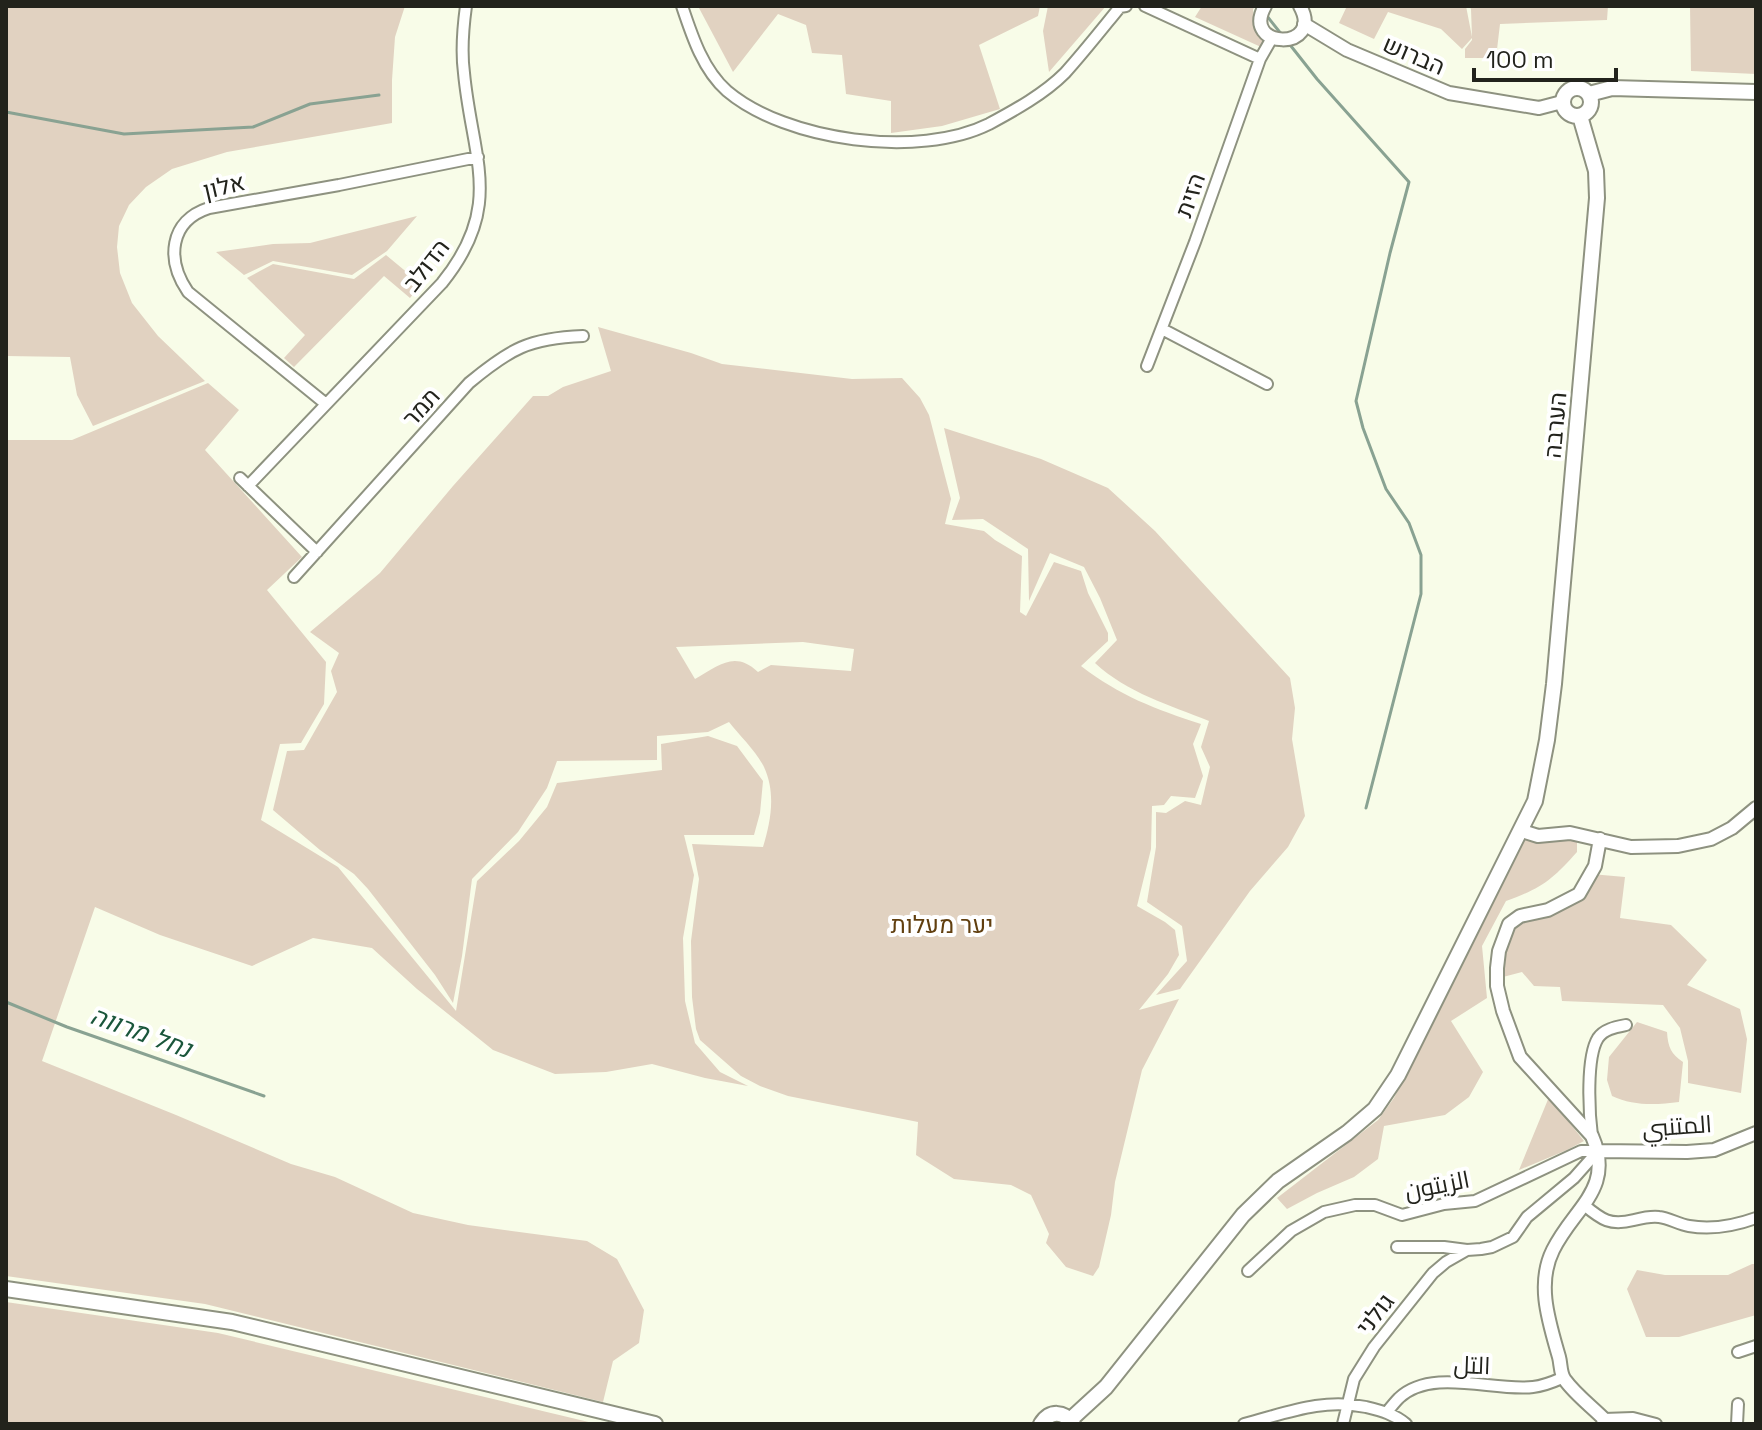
<svg xmlns="http://www.w3.org/2000/svg" width="1762" height="1430" font-family="'Space Grotesk',Cairo,Heebo,sans-serif">
<rect width="100%" height="100%" fill="#f8fce8"/>
<!-- green -->
<path fill="#e1d2c1" fill-rule="evenodd" d="M6 6H405L395 37 392 80V123L227 152 172 169 146 187 129 205 119 226 117 247 120 273 132 303 158 336 205 381 93 426 77 395 70 357 6 356Z
M707 6H1040L1038 16 979 45 1000 109 942 126 891 133V101L846 94 842 55 812 53 806 25 778 14 733 72 699 8Z
M1048 6H1106L1049 72 1043 31Z
M1202 6H1256L1253 9 1254 24 1263 38 1261 47 1195 17Z
M1347 6H1466L1472 37 1471 9 1469 6H1608L1607 20 1500 24 1496 58H1465V49L1472 40V38L1462 49 1441 29 1388 12 1374 39 1339 23Z
M1690 6H1756V74L1691 71Z
M417 216 387 251 352 275 273 261 244 275 216 252 273 244 310 243Z
M386 255 421 284 410 298 384 276 294 367 284 358 305 335 247 278 273 264 354 279Z
M598 327 691 353 722 364 852 379 902 378 920 398 929 415 951 499 945 524 984 531 995 540 1022 556 1020 612 1026 616 1054 562 1081 571 1088 593 1108 633V641L1081 666C1120 696 1155 709 1201 724L1193 744 1203 776 1195 798 1171 796 1164 805 1152 806 1151 849 1137 906 1165 922 1175 930 1179 955 1168 974 1139 1010 1179 999 1142 1070 1115 1182 1111 1215 1099 1267 1093 1276 1066 1267 1046 1243 1049 1234 1031 1195 1011 1185 954 1179 916 1155 918 1122 788 1096 760 1086 741 1076 700 1040 696 1029 692 997 691 941 699 879 692 844 763 847C771 821 776 793 764 767 756 751 740 736 729 722L708 732 657 736V760L557 761 547 788 518 832 472 879 462 956 453 1003 435 975 368 889 354 874 320 850 273 810 287 751 304 750 337 692 331 671 339 653 310 632 380 573 453 486 533 396H548L563 387 611 371ZM803 642 854 649 851 671 771 665 758 672C734 650 719 666 695 679L676 647Z
M208 383 239 410 205 450 302 557 267 590 326 662 324 704 301 743 280 744 261 820 338 867 456 1011 477 881 519 841 547 807 557 783 662 770 661 744 708 736 737 746 763 781 760 813 754 835H684L694 875 683 938 685 1001 695 1043 720 1072 748 1086 705 1078 652 1064 606 1072 555 1074 493 1050 417 989 372 948 313 938 252 966 160 935 95 907 42 1061 176 1115 291 1164 335 1177 413 1213 468 1225 587 1241 617 1259 644 1310 639 1343 613 1361 603 1402 205 1304 6 1276V440H72Z
M944 428 1041 459 1108 488 1155 531 1290 678 1295 708 1292 739 1305 816 1288 847 1250 891 1180 989 1156 995 1187 961 1182 926 1147 902 1156 847V812L1166 813 1185 801 1201 805 1210 767 1201 747 1209 721C1170 705 1127 693 1095 663L1117 640 1100 598 1084 567 1050 553 1029 601 1028 549 983 519 952 520 960 498Z
M1577 835V852C1552 880 1542 888 1506 901L1482 946 1487 998 1451 1021 1483 1072 1469 1097 1445 1115 1384 1126 1378 1159 1354 1177 1317 1193 1287 1209 1277 1198 1378 1120 1394 1098 1521 839Z
M1591 874 1625 877 1620 918 1671 925 1707 960 1687 985 1740 1009 1747 1039 1741 1093 1688 1083V1061L1680 1028 1663 1005 1562 1001 1560 987 1534 986 1522 972 1503 977V954L1508 929C1540 913 1569 902 1591 874Z
M1637 1022 1667 1032C1668 1047 1671 1054 1683 1062L1679 1102C1656 1105 1633 1106 1612 1096L1607 1080 1609 1057Z
M1549 1097 1584 1141 1567 1150 1519 1170Z
M1752 1264H1756V1315L1679 1337H1646L1627 1289 1637 1270 1665 1275H1728Z
M6 1302 218 1333 597 1424H6Z"/>
<g fill="none" stroke-linecap="round" stroke-linejoin="round">
<!-- stream -->
<path stroke="#89a292" stroke-width="3" d="M1267 16 1282 35
M1287 41 1317 79 1409 182 1390 253 1356 401 1363 428 1386 489 1409 523 1421 555V594L1366 808
M6 112 124 134 253 127 310 104 379 95
M6 1002 67 1027 264 1096"/>
<defs>
<path id="minor" d="M682 6C692 36 703 70 727 91 786 141 919 159 989 124 1015 110 1044 94 1065 73 1084 52 1102 29 1120 7L1126 6
M1145 6 1260 59
M1162 329 1267 384
M1147 366 1195 242 1260 59 1272 38
M326 404 188 292C166 260 169 221 209 208L339 185 478 157
M240 478 317 552
M248 486 442 283C505 205 472 159 464 73 461 51 463 28 466 6
M294 577 469 383C510 349 529 338 583 336
M1592 1136C1589 1113 1586 1057 1598 1038 1604 1029 1616 1027 1626 1025
M1584 1205C1602 1220 1610 1226 1634 1220 1642 1218 1651 1216 1659 1217 1669 1218 1678 1224 1689 1226 1712 1230 1734 1226 1756 1218
M1397 1247H1444L1467 1250 1481 1249 1492 1247 1513 1237 1527 1217 1574 1178 1598 1151
M1248 1271 1291 1231 1324 1212 1355 1205H1375L1402 1215 1444 1204 1475 1201 1581 1151H1598
M1738 1352 1756 1346
M1387 1412C1391 1407 1395 1402 1399 1398 1432 1367 1494 1392 1533 1387 1543 1386 1553 1382 1562 1378
M1604 1419 1633 1418 1656 1424
M1244 1424C1287 1413 1321 1398 1366 1407 1382 1411 1394 1414 1406 1424
M1343 1424 1354 1379 1374 1347 1433 1273 1446 1262 1467 1250
M1737 1424 1738 1404"/>
<path id="tertiary" d="M1265 6C1240 50 1325 51 1300 6
M1304 24 1347 50 1449 93 1539 108 1562 102
M1522 831 1538 836 1570 833 1631 847 1678 846 1711 839 1732 828 1756 808
M1600 839 1595 866 1579 894 1548 910 1520 916 1509 924 1499 951 1497 968V986L1503 1011 1520 1057 1592 1136C1615 1189 1574 1207 1553 1250 1536 1284 1549 1322 1559 1357 1561 1364 1560 1374 1565 1380 1575 1394 1591 1406 1604 1419L1603 1424
M1598 1151 1687 1152 1714 1150 1756 1133"/>
<path id="secondary" d="M1563 102a14 14 0 1 1 28 0a14 14 0 1 1-28 0Z
M1589 94 1612 88 1756 92
M6 1289 232 1322 655 1424
M1070 1420 1106 1387 1243 1215 1278 1181 1347 1133 1375 1109 1398 1075 1535 801 1547 740 1554 684 1597 198 1596 171 1580 116
M1041 1424C1050 1410 1064 1411 1073 1424"/>
</defs>
<!-- minor casing -->
<use href="#minor" stroke="#8e9280" stroke-width="14"/>
<!-- tertiary casing -->
<use href="#tertiary" stroke="#8e9280" stroke-width="16"/>
<!-- secondary casing -->
<use href="#secondary" stroke="#8e9280" stroke-width="18"/>
<!-- minor -->
<use href="#minor" stroke="#fff" stroke-width="10"/>
<!-- tertiary -->
<use href="#tertiary" stroke="#fff" stroke-width="12"/>
<!-- secondary -->
<use href="#secondary" stroke="#fff" stroke-width="14"/>
</g>
<g text-anchor="middle" dominant-baseline="central" stroke-width="8" stroke-linejoin="round" paint-order="stroke">
<!-- street labels -->
<g font-size="24" fill="#22231c" stroke="#fff">
<text transform="translate(1414 55) rotate(23)">הברוש</text>
<text transform="translate(224 186) rotate(-13)">אלון</text>
<text transform="translate(1190 195) rotate(-70)">הזית</text>
<text transform="translate(426 265) rotate(-52)">הדולב</text>
<text transform="translate(421 407) rotate(-48)">תמר</text>
<text transform="translate(1555 425) rotate(-85)">הערבה</text>
<text transform="translate(1677 1126) rotate(-4)">المتنبي</text>
<text transform="translate(1437 1185) rotate(-11)">الزيتون</text>
<text transform="translate(1375 1314) rotate(-52)">גולני</text>
<text transform="translate(1472 1365) rotate(2)">التل</text>
</g>
<!-- park labels -->
<g font-size="24" fill="#613f0f" stroke="#fff">
<text x="942" y="924">יער מעלות</text>
</g>
<!-- water labels -->
<g font-size="26" font-style="italic" fill="#1a563b" stroke="#fff">
<text transform="translate(141 1032) rotate(20)">נחל מרווה</text>
</g>
</g>
<!-- border -->
<rect width="1762" height="1430" fill="none" stroke="#22231c" stroke-width="16"/>
<!-- scale -->
<path d="M1474 68v12h142v-12" fill="none" stroke="#22231c" stroke-width="4"/>
<text x="1486" y="68" font-size="24" fill="#22231c" stroke="#ffffff" stroke-width="6" paint-order="stroke">100 m</text>
</svg>
